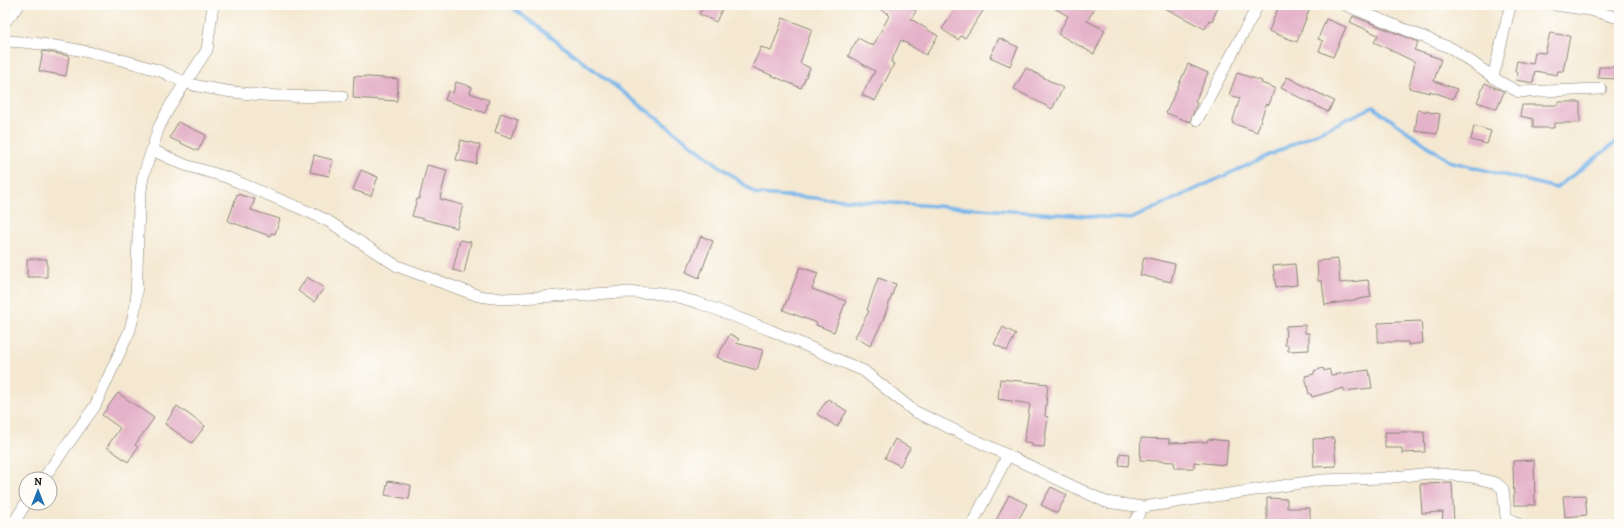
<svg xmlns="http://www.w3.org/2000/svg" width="1624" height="529" font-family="Alegreya,serif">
<rect width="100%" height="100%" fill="#fdfcf7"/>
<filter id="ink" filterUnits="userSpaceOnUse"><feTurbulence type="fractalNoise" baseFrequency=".025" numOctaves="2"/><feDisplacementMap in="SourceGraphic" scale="8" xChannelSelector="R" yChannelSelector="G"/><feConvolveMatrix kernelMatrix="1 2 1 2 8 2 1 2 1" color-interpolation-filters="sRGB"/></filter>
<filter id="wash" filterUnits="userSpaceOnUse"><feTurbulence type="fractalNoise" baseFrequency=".012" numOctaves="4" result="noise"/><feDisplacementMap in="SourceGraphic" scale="16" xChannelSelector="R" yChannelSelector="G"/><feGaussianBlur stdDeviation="0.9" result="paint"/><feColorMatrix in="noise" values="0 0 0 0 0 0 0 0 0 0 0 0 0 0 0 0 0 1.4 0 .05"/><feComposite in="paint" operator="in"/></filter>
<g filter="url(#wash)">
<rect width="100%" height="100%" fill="#f4e8d1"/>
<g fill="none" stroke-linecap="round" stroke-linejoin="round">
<!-- stream -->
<path stroke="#78b6eb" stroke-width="3.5" d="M509 5 756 194 1131 219 1373 107 1449 161 1556 188 1619 140"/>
</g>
<g id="blocks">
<!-- building -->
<path fill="#e5b3c9" d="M704 5H724L716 22 699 14Z
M870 5H906L916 11 911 19 938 36 926 55 901 40 891 62 894 64 875 101 862 95 875 71 848 56 858 38 873 46 889 16 887 14 888 13Z
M959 5H987L965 38 961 36 958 40 942 29Z
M1049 5H1097L1087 21 1105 30 1094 54 1058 34 1068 16Z
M1159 5H1219L1212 21 1209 20 1205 29Z
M1279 5H1311L1297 42 1269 31Z
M1353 16 1418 42 1414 50 1441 59 1434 81 1457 89 1453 99 1430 91V93L1409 88 1415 62 1374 42 1378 35 1350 22Z
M783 18 812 29 800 63 810 68 801 88 752 67 761 47 771 51Z
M1326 19 1346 27 1333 57 1319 51 1323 41 1318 39Z
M1550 33 1570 36 1563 71H1558L1557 75 1535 71 1533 83 1516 80 1518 72 1515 71 1517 61 1533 64 1535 52 1545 53Z
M999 38 1018 47 1010 66 990 57Z
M43 51 69 56 66 76 39 71Z
M1188 64 1208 73 1195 102 1197 103 1190 122 1166 113Z
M1599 67H1619V79L1598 78Z
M1026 68 1063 88 1052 109 1014 89Z
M1237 73 1262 81 1261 83 1275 88 1269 105 1266 104 1257 132 1232 123 1240 98 1229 95Z
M354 76 398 79 397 101 353 98Z
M1287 77 1334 101 1328 112 1281 88Z
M456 82 472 87 470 93 489 100 485 113 445 100 448 91 453 93Z
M1485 83 1504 92 1497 109 1477 102Z
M1558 102H1580V123H1554V128H1533V119L1520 116 1522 105H1558Z
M1418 110 1440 114 1437 134 1415 131Z
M501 113 518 119 512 138 495 132Z
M178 122 206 135 198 151 170 138Z
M1474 126 1491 131 1487 144 1471 140Z
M461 140 480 145 476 164 456 160Z
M314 155 333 160 329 176 310 172Z
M427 165 447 170 440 199 463 205 457 228 412 216 417 199H419Z
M361 170 378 177 371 196 353 190Z
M237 194 255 199 251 210 280 219 275 234 271 233 270 236 228 221Z
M701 236 713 241 699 278 686 272Z
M460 240 471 242 464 273 453 270Z
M1144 257 1175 264 1171 282 1140 275Z
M27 259H47V277H27Z
M1338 259 1340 283 1368 280 1371 297 1325 305 1322 281H1318L1317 261Z
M1295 264 1297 285 1276 287 1273 266Z
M800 267 818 273 812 289 846 301 834 332 816 325 817 323 783 310Z
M307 277 324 288 314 302 298 291Z
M878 278 896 284 882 323 870 346 855 337 869 311 867 310Z
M1421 321 1423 343 1408 345V342H1378V323Z
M1305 325V333H1309V350L1288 351V345H1285L1286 326Z
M1003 327 1016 334 1007 351 994 344Z
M730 334 739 339 736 343 763 350 757 370 725 361 717 357Z
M1323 368 1324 371 1329 369 1331 375 1369 370 1372 388 1344 391V388L1312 397 1311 394H1309L1305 376 1314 374V371Z
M1000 379 1048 384 1045 416 1048 417 1044 447 1032 446V443L1024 442 1030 404 998 399Z
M118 393 154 418 135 445 138 447 128 462 107 447 120 428 102 415Z
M828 399 847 411 837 427 817 414Z
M177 406 205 426 192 443 165 424Z
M1385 432H1424L1425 452 1402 453V448H1385Z
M1141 438 1169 439V443L1207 442 1208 439 1228 441 1226 465 1194 462V468H1175L1174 462 1140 460Z
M1334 438 1336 466 1314 467 1313 439Z
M895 439 910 448 900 466 885 458Z
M1120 453 1129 454 1128 466 1119 465Z
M1534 460 1535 505H1514L1513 461Z
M388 481 411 485 409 499 385 495Z
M1452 483 1454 524H1442L1443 512 1422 513 1420 484Z
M1051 487 1067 495 1057 513 1041 505Z
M1009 495 1027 504 1016 524H994Z
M1585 495 1587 515 1565 517 1563 496Z
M1267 498 1287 499V508H1310V524H1267Z"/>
</g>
</g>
<g filter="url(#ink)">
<use href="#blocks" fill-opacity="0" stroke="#888276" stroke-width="1"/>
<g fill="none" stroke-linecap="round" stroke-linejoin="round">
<defs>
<path id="minor" d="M1345 5 1453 49 1500 82 1519 92 1601 89
M1555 5 1590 10 1619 18
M5 22 19 5
M5 41C57 43 108 55 157 70 167 73 175 79 185 82 192 85 201 87 209 88 253 97 297 97 342 96
M1493 77 1510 7 1513 5
M1197 120 1258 5
M152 150 185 165 226 177 309 212 328 221 397 266 479 296 502 299 627 292 653 293 674 296 699 303 770 330 864 371 914 411 1106 502 1143 507 1321 480 1384 478 1431 473 1472 477 1496 483 1503 489 1506 517 1518 524
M43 479 95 406 130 330 136 304 139 204 143 177 159 127 170 106 207 50 213 5
M13 524 26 503
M972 524 1008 455
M1133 524 1143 507"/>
</defs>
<!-- minor casing -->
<use href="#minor" stroke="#888276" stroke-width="12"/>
<!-- minor -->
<use href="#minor" stroke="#fff" stroke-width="11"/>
</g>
</g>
<!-- margin -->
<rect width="1624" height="529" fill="none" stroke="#fdfcf7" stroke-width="20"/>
<!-- north arrow -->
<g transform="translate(38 491)"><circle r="19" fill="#fdfcf7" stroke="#a3a29f"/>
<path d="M0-3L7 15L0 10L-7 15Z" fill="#1f6fb2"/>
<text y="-6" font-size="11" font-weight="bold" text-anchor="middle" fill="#1c1c1c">N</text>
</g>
</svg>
